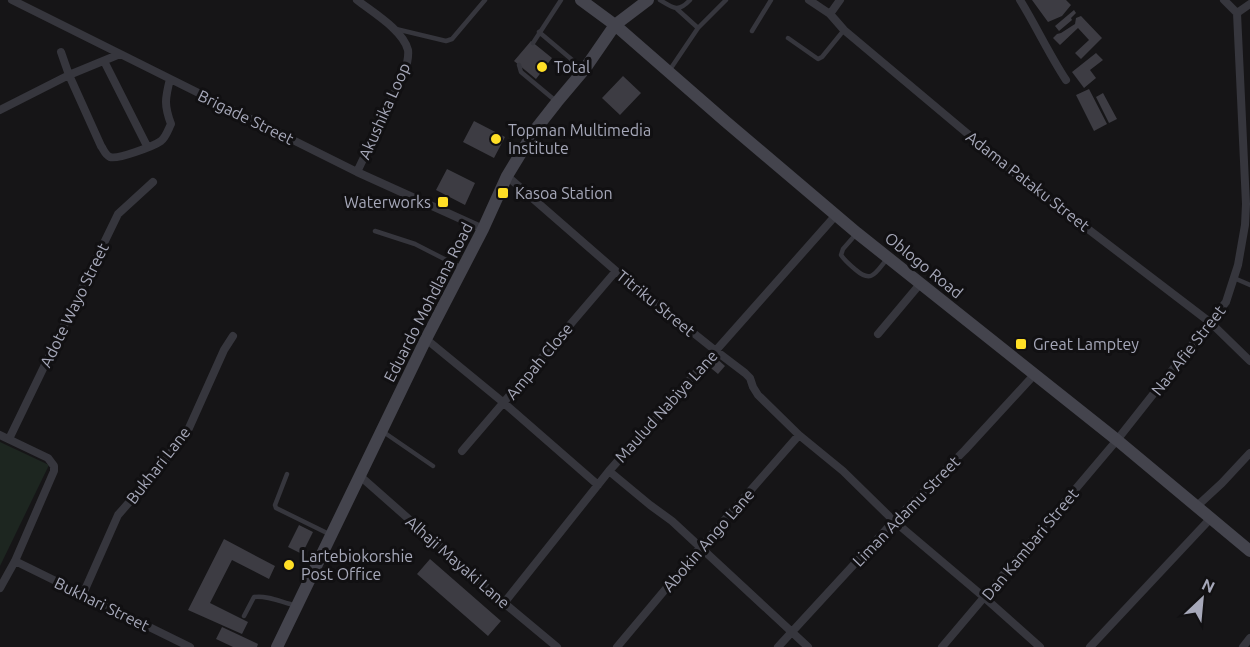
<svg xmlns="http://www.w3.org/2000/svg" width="1250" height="647" font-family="Ubuntu,sans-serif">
<rect width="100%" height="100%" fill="#161517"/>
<!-- green -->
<path fill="#1d2620" d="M0 442 49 465 0 566Z"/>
<!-- building -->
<path fill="#3d3c43" d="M1032 0H1066L1071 5 1062 16 1048 22Z
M1074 10 1076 13 1071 18 1072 20 1059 31 1055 26Z
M1081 16 1102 38 1081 59 1075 53 1089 40 1078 28 1060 45 1053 38 1057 34 1061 33 1075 24 1076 18Z
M531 41 552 58 536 79 514 61Z
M1096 53 1103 60 1090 70 1096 78 1084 88 1072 72Z
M623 76 641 93 620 115 602 98Z
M1089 89 1107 124 1094 131 1076 95Z
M1103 93 1117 119 1109 123 1096 97Z
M474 121 505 137 494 158 463 142Z
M447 169 475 183 465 205 436 190Z
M714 356 725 366 718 374 706 364Z
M299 525 313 532 302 554 288 547Z
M224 539 275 566 269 579 232 560 210 603 248 622 242 634 188 610Z
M430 559 501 621 488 636 417 574Z
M222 627 258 644 257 647H233L216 639Z"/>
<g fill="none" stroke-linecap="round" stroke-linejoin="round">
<!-- service -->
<path stroke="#36363d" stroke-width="4.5" d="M660 0C673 8 678 13 690 0
M677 9 698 28
M396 29 446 41 452 39 485 0
M752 31 771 0
M539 32 583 69
M788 38 818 59 822 57 844 30
M533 43 561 0
M519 65 521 72 557 102
M669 71 698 28 726 0
M375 231 415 244 460 267
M857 233 843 249 841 255C845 261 850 265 856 270 872 284 876 272 887 259
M1234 278 1250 285
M382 431 433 466
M287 474 275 505 276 508 329 534
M244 616 254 597C267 595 281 602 294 605"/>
<!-- minor -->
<path stroke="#36363d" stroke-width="8" d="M12 0 357 172 483 229
M809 0 830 14 844 30 1012 171 1211 323 1250 361
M1020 0C1036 26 1049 54 1066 80
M1224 0 1237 13
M1237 13 1250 4
M830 14 840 0
M61 52 69 75 101 146C104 150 105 155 110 157 117 160 154 146 161 141 166 137 168 130 171 124 164 105 165 99 170 79
M104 61 147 146
M0 110 69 75 120 54
M357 172 406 69C407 62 409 56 408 50 403 30 372 12 357 0
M507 176 616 271 716 351 745 373 750 378 753 387 758 395 799 435 843 471 894 521 985 598 1040 647
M878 334 920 284
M426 339 504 403 598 485
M0 435 48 458 54 466V471L15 561 0 588
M9 439 118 214 153 182
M462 451 616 271
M609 471 650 505 672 521 808 647
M360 476 504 603 557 647
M1196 507 1222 483 1250 453
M15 561 190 647
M83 594 118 515 160 467 189 428 224 350 233 336
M504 603 609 471 836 215
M617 647 700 548 799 435
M778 647 894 521 965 450 1034 375
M942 647 1117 440 1226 302 1238 265 1245 225 1246 204 1237 13
M1090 647 1210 519
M1243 647 1250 638"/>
<!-- secondary -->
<path stroke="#44444d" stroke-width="12" d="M581 0 615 25 725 121 857 233 1117 440 1250 551
M277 647 426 339 483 229 507 176 535 130 557 102 584 70 615 25 648 0"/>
</g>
<!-- markers -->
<g fill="#ffdf26" stroke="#111012" stroke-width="2">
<circle cx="542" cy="67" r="6"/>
<circle cx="496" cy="139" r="6"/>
<rect x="497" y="187" width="12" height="12" rx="3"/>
<rect x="437" y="196" width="12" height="12" rx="3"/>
<rect x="1015" y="338" width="12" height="12" rx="3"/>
<circle cx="289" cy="565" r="6"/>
</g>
<g text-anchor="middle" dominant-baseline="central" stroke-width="6" stroke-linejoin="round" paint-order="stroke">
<!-- poi labels -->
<g font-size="16" fill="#a6a8b9" stroke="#111012" text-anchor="start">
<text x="554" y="67">Total</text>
<text x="508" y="130">Topman Multimedia<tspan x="508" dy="18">Institute</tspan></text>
<text x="515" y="193">Kasoa Station</text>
<text x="431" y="202" text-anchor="end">Waterworks</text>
<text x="1033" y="344">Great Lamptey</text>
<text x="301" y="556">Lartebiokorshie<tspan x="301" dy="18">Post Office</tspan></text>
</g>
<!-- street labels -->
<g font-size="16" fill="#a6a8b9" stroke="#111012">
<text transform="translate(384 111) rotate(-66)">Akushika Loop</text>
<text transform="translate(246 117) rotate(26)">Brigade Street</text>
<text transform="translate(1028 181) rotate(38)">Adama Pataku Street</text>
<text transform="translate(924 265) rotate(39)">Oblogo Road</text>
<text transform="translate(428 302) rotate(-63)">Eduardo Mohdlana Road</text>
<text transform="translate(656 303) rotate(39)">Titriku Street</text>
<text transform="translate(74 305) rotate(-64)">Adote Wayo Street</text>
<text transform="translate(1188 350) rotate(-52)">Naa Afie Street</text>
<text transform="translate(539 361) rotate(-50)">Ampah Close</text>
<text transform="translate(666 406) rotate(-48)">Maulud Nabiya Lane</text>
<text transform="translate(158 465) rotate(-52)">Bukhari Lane</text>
<text transform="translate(906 511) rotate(-46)">Liman Adamu Street</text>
<text transform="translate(708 540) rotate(-49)">Abokin Ango Lane</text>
<text transform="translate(1030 544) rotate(-50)">Dan Kambari Street</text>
<text transform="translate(458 562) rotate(41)">Alhaji Mayaki Lane</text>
<text transform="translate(102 604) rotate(26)">Bukhari Street</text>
</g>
</g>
<!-- north arrow -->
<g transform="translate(1202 599) rotate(26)" stroke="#111012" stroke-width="4.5" paint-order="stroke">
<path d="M0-4.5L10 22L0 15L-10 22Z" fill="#a6a8b9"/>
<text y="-9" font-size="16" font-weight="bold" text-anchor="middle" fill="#a6a8b9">N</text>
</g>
</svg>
